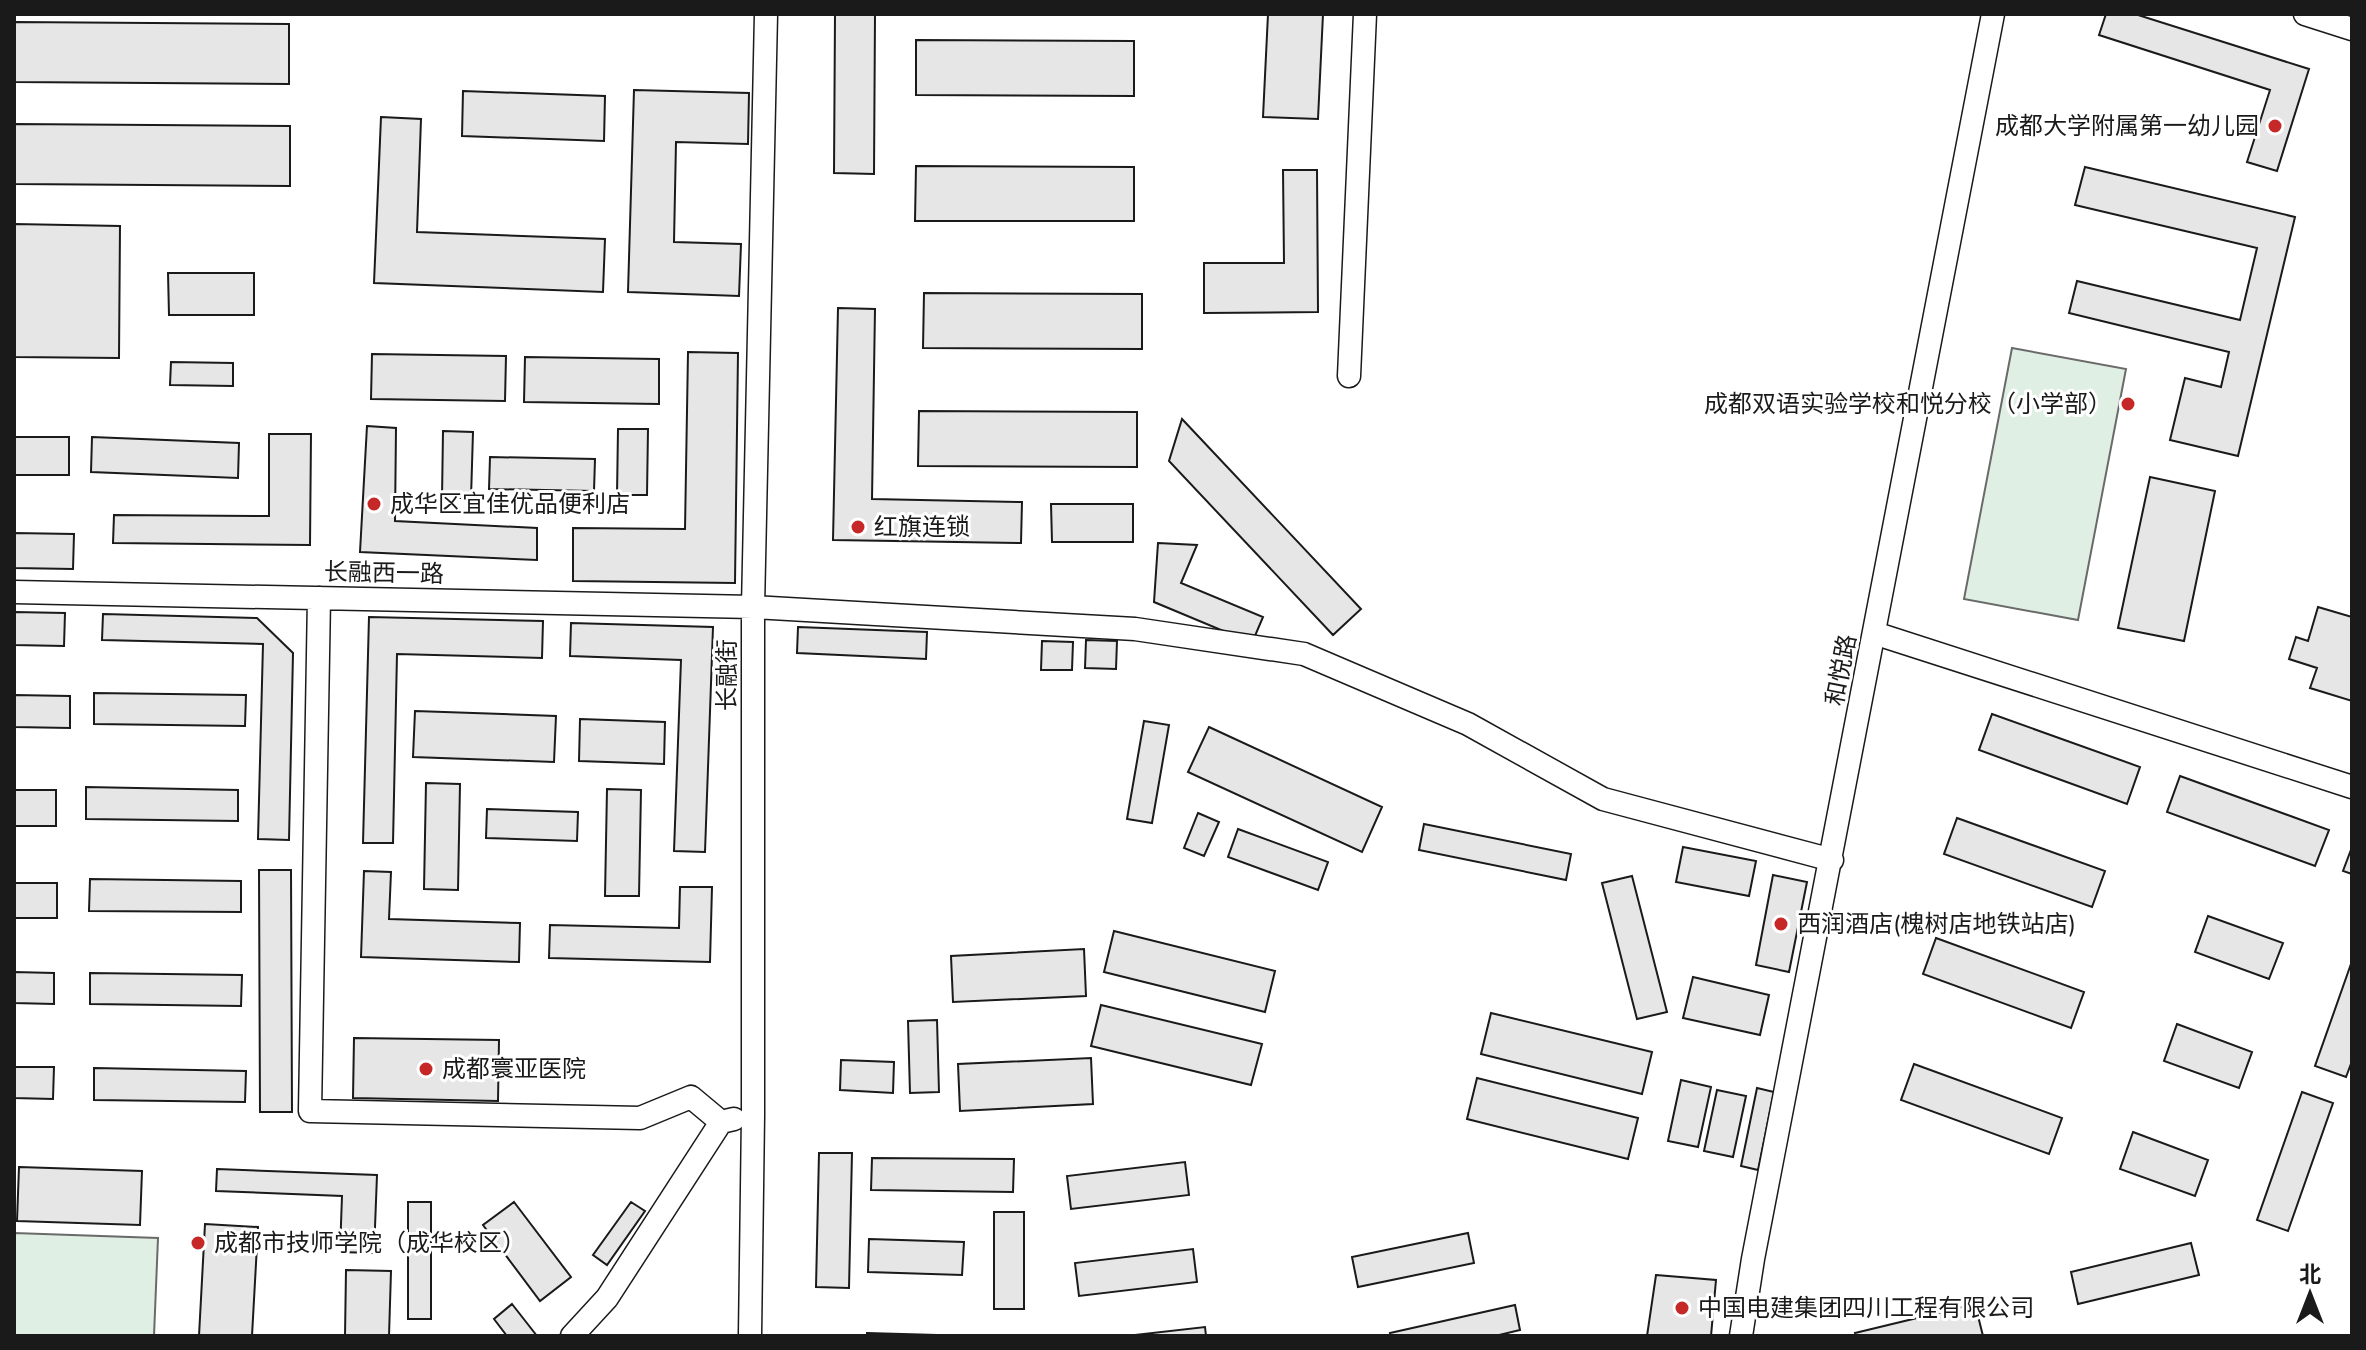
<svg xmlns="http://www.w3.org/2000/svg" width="2366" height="1350" font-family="'Nunito Sans','Noto Sans SC',sans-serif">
<rect width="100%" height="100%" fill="#fff"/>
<!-- green -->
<path fill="#e0efe3" stroke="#6a6a6a" stroke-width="2" d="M2012 348 2126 369 2078 620 1964 599Z
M14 1233 158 1238 154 1336H14Z"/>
<!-- building -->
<path fill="#e6e6e6" stroke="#1a1a1a" stroke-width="2" d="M835 14H875L874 174 834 173Z
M1268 14H1323L1318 119 1263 117Z
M2106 14H2135L2309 69 2277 171 2247 162 2270 90 2099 35Z
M14 22 289 24V84L14 82Z
M916 40 1134 41V96L916 95Z
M634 90 749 93 748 144 676 142 674 242 741 244 739 296 628 292Z
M463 91 605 96 604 141 462 136Z
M381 117 421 119 417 232 605 239 603 292 374 283Z
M14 124 290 126V186L14 184Z
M916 166 1134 167V221H915Z
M2085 167 2295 217 2238 456 2170 440 2185 378 2221 387 2229 352 2069 313 2077 281 2240 320 2257 248 2075 205Z
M1283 170H1317L1318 312 1204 313V263H1284Z
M14 224 120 226 119 358 14 357Z
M168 273H254V315H169Z
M924 293 1142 294V349L923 348Z
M838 308 875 309 872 499 1022 502 1021 543 833 540Z
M688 352 738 353 735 583 573 581V528L685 529Z
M372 354 506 356 505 401 371 399Z
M525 357 659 359V404L524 402Z
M171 362 233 363V386L170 385Z
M919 411 1137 412V467L918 466Z
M1182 419 1361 609 1333 635 1169 461Z
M367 426 396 428 395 521 537 528V560L360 552Z
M618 429H648L647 495H617Z
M443 431 473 432 471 498H442Z
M269 434H311L310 545 113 543 114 515 269 516Z
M14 437H69V475H14Z
M92 437 239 443 238 478 91 472Z
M490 457 595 459 594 491 489 489Z
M2150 477 2215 491 2184 641 2118 628Z
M1051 504H1133V542H1052Z
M14 533 74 534 73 569 14 568Z
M1158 543 1197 545 1181 583 1263 617 1252 643 1154 602Z
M2318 607 2352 617V701L2310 688 2317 668 2289 659 2296 637 2308 641Z
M14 612 65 613 64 646 14 645Z
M103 614 257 618 293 653 289 840 258 839 263 644 102 640Z
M369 617 543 621 542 658 397 654 393 843H363Z
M571 623 713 627 705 852 674 851 681 660 570 656Z
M798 627 927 632 926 659 797 653Z
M1086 640 1117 641 1116 669 1085 668Z
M1042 641 1073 642 1072 670H1041Z
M94 693 246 695 245 726 94 724Z
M14 695 70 696V728L14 727Z
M415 711 556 716 554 762 413 757Z
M1992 714 2140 767 2127 804 1979 750Z
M580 719 665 722 664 764 579 761Z
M1144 721 1169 725 1152 823 1127 819Z
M1209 727 1382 807 1362 852 1188 772Z
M2180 776 2329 830 2315 866 2167 812Z
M426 783 460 784 458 890 424 889Z
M86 787 238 790V821L86 819Z
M607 789 641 790 639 896H605Z
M14 790H56V826H14Z
M487 809 578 812 577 841 486 838Z
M1198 813 1219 822 1204 856 1184 848Z
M1957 818 2105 871 2092 907 1944 854Z
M1424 824 1571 854 1566 880 1419 850Z
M1238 829 1328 862 1318 890 1228 857Z
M1683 847 1756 861 1749 896 1676 882Z
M2352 847V874L2343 871Z
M259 870H291L292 1112H260Z
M364 871 391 872 389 919 520 923 519 962 361 957Z
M1773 875 1807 882 1789 972 1756 965Z
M1632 876 1667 1012 1637 1019 1602 883Z
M90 879 241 881V912L89 911Z
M14 883H57V918H14Z
M680 887H712L710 962 549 958 550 925 679 928Z
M2208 916 2283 943 2269 979 2195 952Z
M1114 931 1275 971 1265 1012 1104 972Z
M1936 938 2084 992 2071 1028 1923 974Z
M1084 949 1086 996 953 1002 951 956Z
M2352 961V1061L2346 1077 2315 1066Z
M14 972 54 973V1004L14 1003Z
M90 973 242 975 241 1006 90 1004Z
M1693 977 1769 995 1760 1035 1683 1018Z
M1101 1005 1262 1044 1251 1085 1091 1046Z
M1491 1013 1652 1052 1642 1094 1481 1054Z
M937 1020 939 1092 910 1093 908 1021Z
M2177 1024 2252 1052 2239 1088 2164 1061Z
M354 1038 499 1040 498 1101 353 1098Z
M1091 1058 1093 1104 960 1111 958 1064Z
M841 1060 894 1062 893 1093 840 1090Z
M1914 1064 2062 1118 2049 1154 1901 1100Z
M14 1067H54L53 1099 14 1098Z
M94 1068 246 1071 245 1102 94 1100Z
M1477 1078 1638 1118 1628 1159 1467 1119Z
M1681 1080 1711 1087 1698 1147 1668 1141Z
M1757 1088 1774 1092 1758 1170 1741 1166Z
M1717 1090 1746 1096 1733 1157 1704 1151Z
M2302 1092 2333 1103 2288 1231 2257 1220Z
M2133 1132 2208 1160 2195 1196 2120 1169Z
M819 1153H852L849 1288 816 1287Z
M872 1158 1014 1159 1013 1192 871 1190Z
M1185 1162 1189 1195 1071 1209 1067 1176Z
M19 1167 142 1171 140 1225 17 1221Z
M217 1169 377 1175 374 1253 340 1252 342 1196 216 1191Z
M408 1202H431V1319H408Z
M514 1202 571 1277 540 1301 483 1225Z
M631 1202 645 1211 607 1265 593 1255Z
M994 1212H1024V1309H994Z
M205 1224 258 1227 252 1336H199Z
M1468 1233 1474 1263 1358 1287 1352 1257Z
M869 1239 964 1242 962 1275 868 1272Z
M2191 1243 2199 1275 2078 1304 2071 1272Z
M1193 1249 1197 1282 1079 1296 1075 1263Z
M346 1270 391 1271 389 1336H345Z
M1656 1275 1716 1280 1711 1336H1647Z
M512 1304 537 1336H507L494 1319Z
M1975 1304 1983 1336H1856L1855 1333Z
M1515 1305 1520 1330 1495 1336H1391L1390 1333Z
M1205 1327 1206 1336H1126Z
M867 1333 973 1336H867Z"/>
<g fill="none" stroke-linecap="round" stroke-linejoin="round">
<defs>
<path id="minor" d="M2305 14 2352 29
M1349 376 1365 14
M14 592 753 607 1135 629 1304 654 1468 724 1603 799 1832 860
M319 598 310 1111 640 1118 691 1097 721 1122
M1874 633 2352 787
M572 1336 607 1298 721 1122 734 1119
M750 1336 753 1115V607L766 14
M1741 1336 1753 1259 1993 14"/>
</defs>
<!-- minor casing -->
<use href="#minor" stroke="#1a1a1a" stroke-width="25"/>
<!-- minor -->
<use href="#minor" stroke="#fff" stroke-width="22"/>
</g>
<!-- markers -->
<g fill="#c62828" stroke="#fff" stroke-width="3">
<circle cx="2275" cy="126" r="8"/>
<circle cx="2128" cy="404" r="8"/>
<circle cx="374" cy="504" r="8"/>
<circle cx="858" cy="527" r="8"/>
<circle cx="1781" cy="924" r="8"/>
<circle cx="426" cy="1069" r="8"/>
<circle cx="198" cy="1243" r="8"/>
<circle cx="1682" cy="1308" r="8"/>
</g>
<g text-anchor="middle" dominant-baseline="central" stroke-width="6" stroke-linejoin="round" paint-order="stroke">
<!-- poi labels -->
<g font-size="24" fill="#1a1a1a" stroke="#fff" text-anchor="start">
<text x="2259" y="126" text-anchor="end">成都大学附属第一幼儿园</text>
<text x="2112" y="404" text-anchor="end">成都双语实验学校和悦分校（小学部）</text>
<text x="390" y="504">成华区宜佳优品便利店</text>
<text x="874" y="527">红旗连锁</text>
<text x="1797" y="924">西润酒店(槐树店地铁站店)</text>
<text x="442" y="1069">成都寰亚医院</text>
<text x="214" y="1243">成都市技师学院（成华校区）</text>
<text x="1698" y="1308">中国电建集团四川工程有限公司</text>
</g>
<!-- street labels -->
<g font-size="24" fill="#1a1a1a" stroke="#fff">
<text transform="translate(384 573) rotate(1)">长融西一路</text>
<text transform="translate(1841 670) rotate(-79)">和悦路</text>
<text transform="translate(727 675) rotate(-90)">长融街</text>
</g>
</g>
<!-- border -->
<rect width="2366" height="1350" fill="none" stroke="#1a1a1a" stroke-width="32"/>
<!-- north arrow -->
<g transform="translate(2310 1294)" stroke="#ffffff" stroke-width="6" paint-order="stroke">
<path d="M0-6L14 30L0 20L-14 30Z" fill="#1a1a1a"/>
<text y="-12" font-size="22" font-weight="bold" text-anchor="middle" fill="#1a1a1a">北</text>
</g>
</svg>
